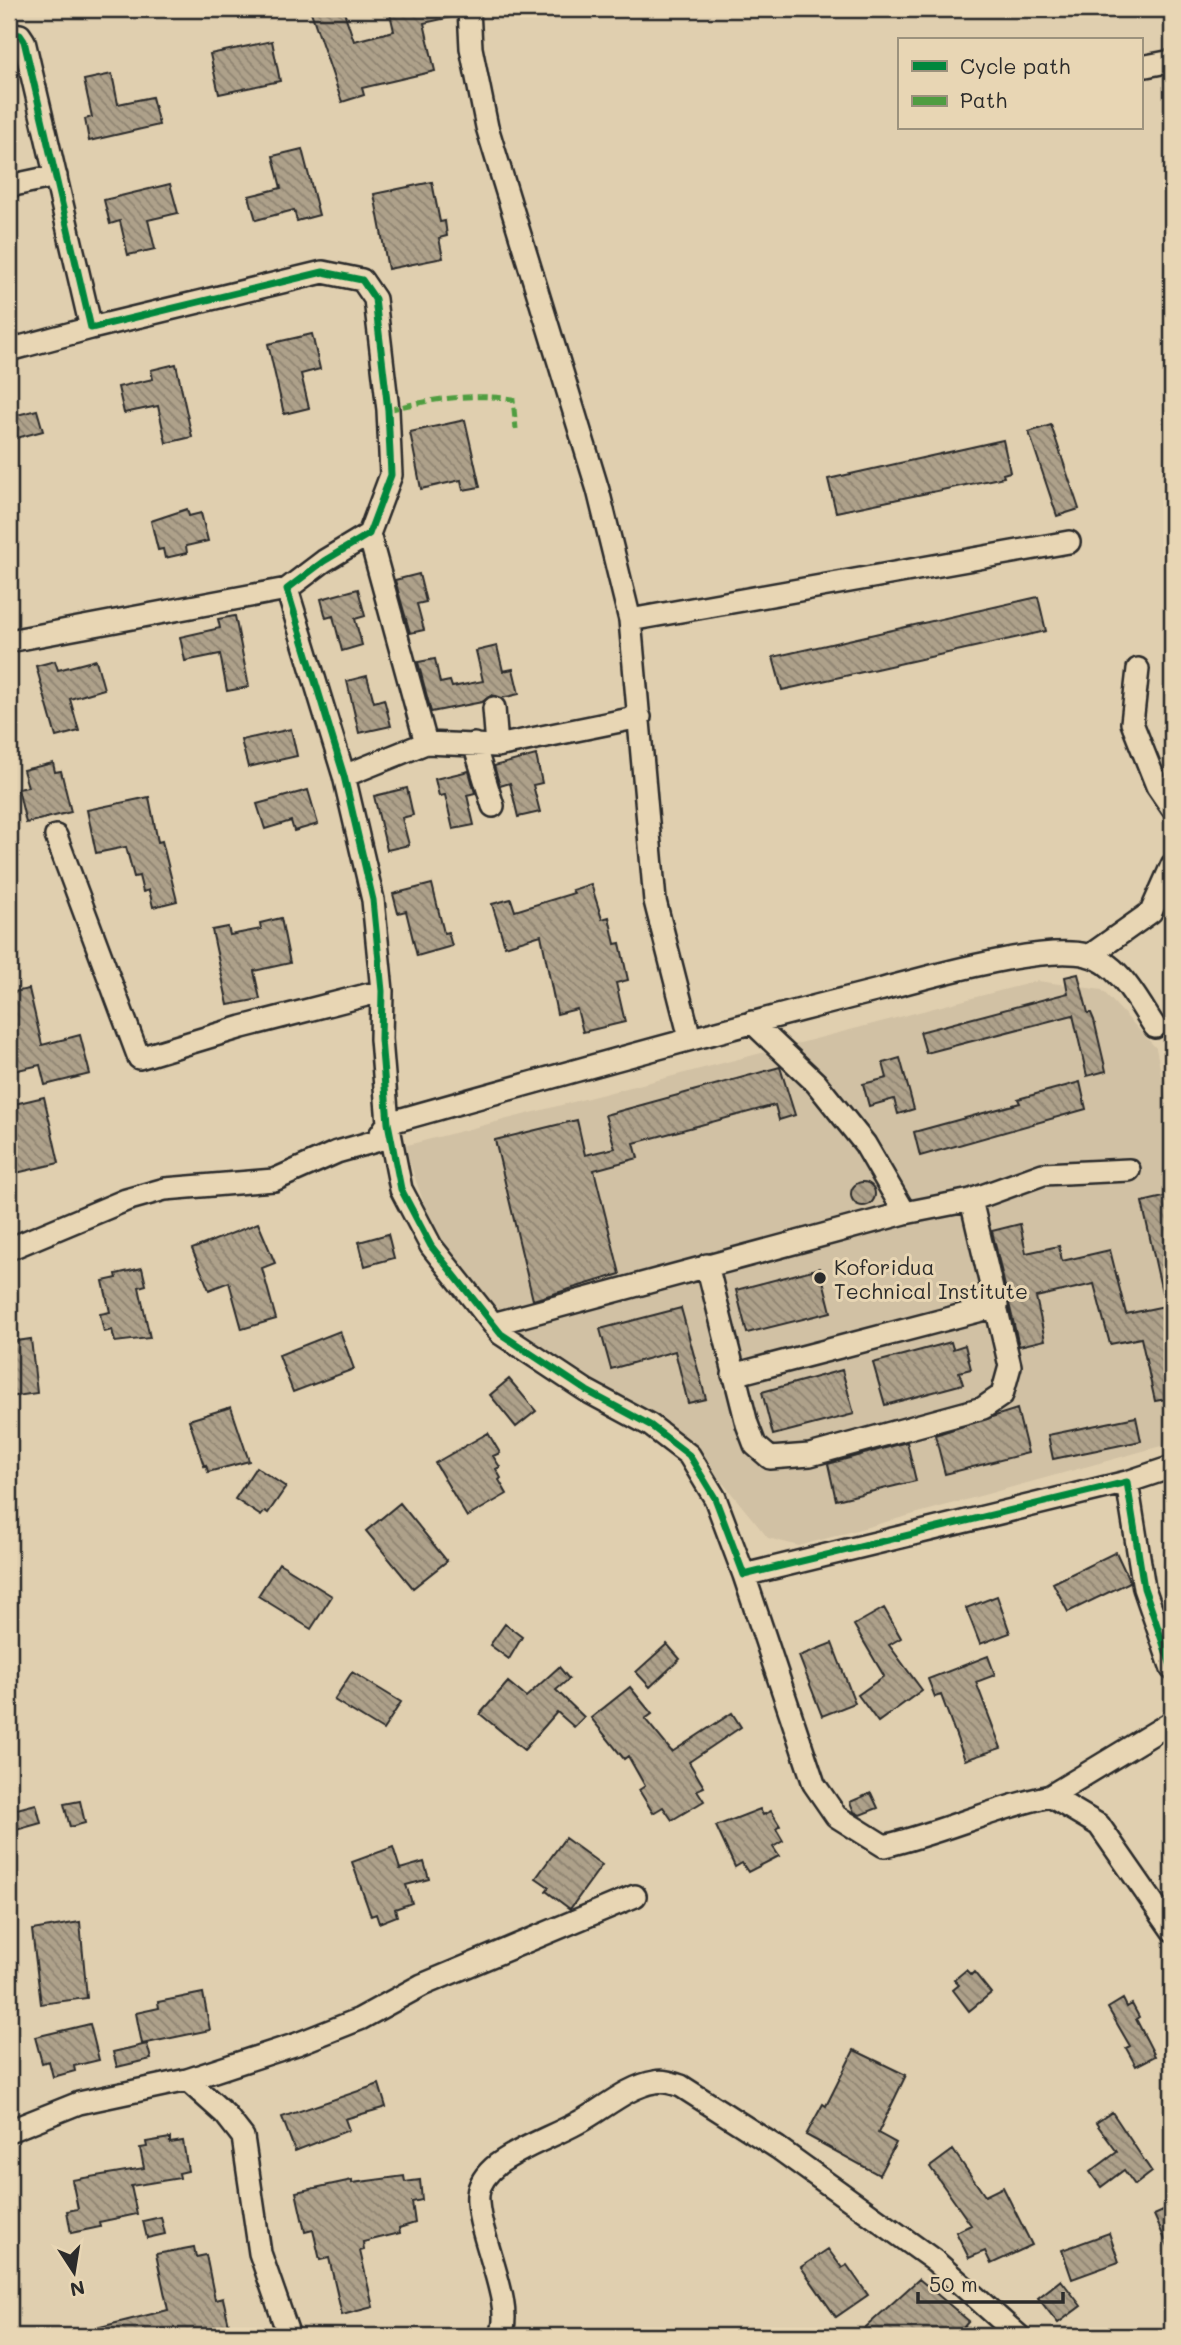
<svg xmlns="http://www.w3.org/2000/svg" width="1181" height="2345" font-family="Mali,sans-serif">
<defs>
<pattern id="building-back-hatch" width="6" height="6" patternUnits="userSpaceOnUse" patternTransform="scale(1.75)"><rect width="6" height="6" fill="#aea18a"/><path d="M-1 5l2 2M0 0l6 6M5-1l2 2" fill="none" stroke="#8e8371"/></pattern>
</defs>
<rect width="100%" height="100%" fill="#e0cfaf"/>
<filter id="ink" filterUnits="userSpaceOnUse"><feTurbulence type="fractalNoise" baseFrequency=".0143" numOctaves="2"/><feDisplacementMap in="SourceGraphic" scale="14" xChannelSelector="R" yChannelSelector="G"/><feConvolveMatrix kernelMatrix="1 2 1 2 8 2 1 2 1" color-interpolation-filters="sRGB"/></filter>
<g filter="url(#ink)">
<!-- built -->
<path fill="#d1c1a4" d="M1038 981 1102 990 1156 1048 1172 1127V1443L799 1546 768 1538 700 1455 500 1321 435 1236 404 1146Z"/>
<!-- building -->
<path fill="url(#building-back-hatch)" stroke="#2b2b2b" stroke-width="2" d="M310 9H343L354 41 394 31 389 9H456V16L424 23 435 71 362 88 364 95 342 102Z
M272 41 280 81 219 94 210 54Z
M112 74 118 104 152 97 159 125 89 141 85 119 92 117 84 80Z
M302 149 319 215 297 221 294 210 256 220 249 196 281 188 273 156Z
M432 182 440 222 445 221 447 236 439 238 443 258 388 269 374 194Z
M170 184 178 213 148 220 155 249 128 255 120 221 110 224 104 200Z
M312 334 320 369 301 374 309 408 284 414 268 344Z
M176 364 192 437 166 443 158 406 124 413 118 387 153 379 151 370Z
M37 410 43 431 9 440V417Z
M465 420 480 487 463 490 461 480 421 489 410 432Z
M1051 425 1079 509 1057 516 1029 432Z
M1003 440 1010 472 1003 474 1004 477 836 512 828 479Z
M187 509 189 516 201 513 208 541 186 546 187 553 165 558 163 549 158 550 151 521Z
M419 574 426 602 417 604 424 630 410 633 395 580Z
M358 589 365 616 355 619 362 645 342 651 333 616 326 618 321 599Z
M1038 597 1046 631 782 690 773 657Z
M235 616 249 687 227 691 220 654 185 661 180 637 220 628 218 619Z
M497 646 503 671 513 669 519 694 502 698 492 695 482 702 431 712 418 662 435 659 440 683 450 681 452 687 483 681 476 651Z
M96 660 104 689 70 699 79 731 56 737 36 666 55 661 58 670Z
M367 676 374 702 384 699 391 726 359 733 347 681Z
M291 729 297 756 248 767 241 740Z
M536 755 542 783 533 785 540 812 518 817 510 783 500 786 494 766Z
M53 763 55 772 61 771 71 812 26 823 18 789 28 787 23 770Z
M469 771 475 793 467 795 474 825 453 829 445 795 439 796 435 779Z
M407 788 413 815 402 818 409 845 387 850 374 796Z
M308 790 318 824 294 831 291 821 265 829 257 804Z
M149 797 158 842 162 841 177 901 153 907 149 890 143 892 139 876 134 877 126 847 96 853 87 810Z
M432 884 444 933 448 932 452 946 417 956 406 911 398 913 393 894Z
M591 884 602 919 609 917 615 944 620 943 628 980 616 983 625 1022 583 1032 577 1009 557 1014 541 935 505 946 492 904 511 899 515 911 574 893 572 890Z
M281 918 290 963 254 971 260 999 228 1005 212 930 228 927 230 935 261 929 260 923Z
M1078 974 1088 1013H1091L1094 1020 1106 1071 1087 1076 1073 1015 926 1053 920 1032 1068 993 1065 977Z
M29 989 42 1045 80 1035 90 1074 45 1085 40 1065 9 1072V993Z
M900 1058 914 1109 898 1114 894 1099 869 1106 863 1084 887 1078 883 1063Z
M780 1067 795 1115 779 1120 775 1105 634 1143 638 1158 594 1170 620 1274 533 1300 495 1140 577 1120 585 1155 615 1148 605 1115Z
M1080 1082 1086 1109 920 1156 914 1132 1020 1103 1018 1099Z
M44 1097 59 1163 16 1173 9 1141 18 1136 10 1105Z
M851 1194a12 12 0 1 1 24 0a12 12 0 1 1-24 0Z
M1168 1196 1172 1218V1398L1155 1401 1141 1338 1110 1344 1094 1284 1036 1297 1045 1340 1019 1346 992 1231 1020 1224 1026 1253 1059 1246 1062 1261 1110 1250 1126 1314 1165 1306 1142 1202Z
M258 1223 275 1263 262 1268 276 1319 242 1329 229 1282 209 1290 192 1249Z
M388 1234 394 1258 365 1266 359 1242Z
M142 1268 146 1285 139 1287 150 1338 115 1342 112 1330 104 1332 100 1314 110 1312 103 1281 117 1278 116 1274Z
M820 1268 831 1312 747 1333 736 1290Z
M681 1308 706 1399 688 1403 675 1351 611 1369 600 1329Z
M340 1331 354 1369 293 1392 279 1355Z
M31 1339 37 1393 9 1397V1342Z
M951 1342 953 1349 965 1345 971 1369 959 1372 963 1384 885 1405 873 1363Z
M842 1370 854 1414 773 1435 762 1392Z
M509 1379 536 1411 516 1427 490 1395Z
M231 1407 249 1461 208 1472 206 1465 204 1466 189 1420Z
M1017 1409 1028 1453 945 1474 935 1435Z
M1136 1417 1141 1441 1053 1459 1048 1435Z
M488 1433 500 1453 493 1456 500 1467 496 1469 501 1478 499 1480 507 1494 467 1517 435 1463Z
M907 1442 916 1481 836 1500 828 1464Z
M256 1467 286 1487 268 1513 265 1511 261 1516 235 1499Z
M400 1503 447 1561 413 1588 366 1531Z
M1116 1552 1130 1582 1068 1612 1053 1583Z
M279 1563 332 1596 311 1629 258 1596Z
M997 1596 1010 1633 980 1644 966 1608Z
M884 1608 901 1638 889 1645 922 1690 878 1722 858 1695 884 1676 854 1625Z
M505 1624 522 1637 509 1659 490 1645Z
M832 1643 855 1703 822 1716 799 1656Z
M667 1644 680 1659 650 1687 636 1672Z
M988 1656 995 1675 976 1682 1001 1748 965 1760 941 1695 935 1697 928 1679Z
M559 1667 569 1679 556 1690 584 1717 574 1727 557 1712 524 1750 480 1714 508 1682 526 1697Z
M352 1672 401 1702 383 1730 334 1700Z
M630 1687 652 1714 645 1719 672 1752 732 1713 741 1727 689 1762 704 1787 697 1790 704 1801 672 1820 663 1807 653 1813 639 1790 645 1786 628 1756 624 1759 591 1718Z
M871 1793 878 1808 860 1815 854 1812 850 1802Z
M80 1801 85 1823 70 1827 64 1804Z
M36 1804 41 1823 9 1832V1811Z
M760 1809 763 1815 771 1811 780 1826 776 1829 783 1841 773 1847 779 1856 748 1872 742 1863 735 1867 716 1826Z
M565 1838 602 1865 570 1909 546 1891 549 1887 536 1878Z
M393 1847 400 1869 424 1862 429 1879 406 1885 412 1903 395 1909 397 1916 379 1923 376 1914 371 1916 352 1862Z
M80 1922 87 1998 41 2004 32 1930Z
M966 1970 971 1975 974 1972 991 1993 969 2011 953 1990 959 1985 954 1980Z
M203 1993 210 2030 142 2044 136 2013 159 2008 158 2002Z
M1123 1999 1127 2007 1132 2004 1139 2017 1136 2019 1155 2056 1136 2066 1126 2048 1130 2046 1108 2008Z
M90 2024 99 2060 74 2066 75 2071 53 2077 49 2061 42 2063 35 2037Z
M147 2044 151 2059 117 2067 113 2052Z
M854 2050 906 2075 878 2133 896 2143 879 2175 806 2135 823 2104 826 2106Z
M379 2084 386 2107 345 2119 349 2130 295 2151 282 2117Z
M1112 2112 1152 2172 1135 2185 1124 2170 1101 2187 1090 2172 1117 2152 1096 2123Z
M170 2138V2143L183 2141 188 2171 179 2173 180 2178 131 2186 137 2214 99 2222 100 2227 71 2233 67 2211 78 2209 72 2180 144 2168 140 2148 147 2147 146 2142Z
M953 2150 985 2196 1003 2187 1032 2245 991 2264 985 2251 969 2258 956 2232 971 2225 930 2167Z
M404 2176 405 2182 420 2180 422 2200 412 2202 415 2223 399 2228 400 2233 363 2242 364 2250 360 2251 373 2307 342 2315 329 2258 320 2260 313 2230 305 2232 296 2192 352 2180V2183Z
M1172 2207V2255L1154 2215Z
M161 2217 165 2234 147 2238 143 2221Z
M1109 2233 1119 2262 1072 2279 1062 2250Z
M194 2247 196 2257 206 2255 215 2300 223 2298 231 2334 85 2336 84 2331 168 2310 156 2254Z
M828 2249 842 2268 847 2265 868 2295 836 2317 801 2267Z
M919 2279 969 2321 956 2336H856Z
M1061 2280 1081 2306 1058 2323 1038 2298Z"/>
<g fill="none" stroke-linecap="round" stroke-linejoin="round">
<defs>
<path id="minor" d="M469 9 471 48 487 127 598 490 630 620 655 901 690 1038
M9 33 20 35 24 41 91 328 323 272 362 280 375 299 388 410 391 475 369 534 324 561 287 589 344 776 373 900 382 991 381 1039 388 1123 401 1189 431 1246 501 1334 587 1391 650 1425 689 1455 715 1498 744 1575 1127 1482 1144 1588 1172 1669
M1141 67 1172 61
M9 186 56 176
M9 350 91 328
M369 534 426 743
M630 620 1069 542
M9 641 287 589
M1138 669 1132 723 1157 786 1172 808
M494 708 497 746
M474 744 493 806
M344 776 426 743 497 746 640 717
M56 836 139 1058 242 1027 382 991
M1089 956 1151 912 1172 865
M752 1022 816 1083 865 1144 905 1213
M9 1249 126 1200 165 1189 274 1180 337 1152 376 1141 388 1123C551 1077 715 1031 879 990 928 977 1041 944 1087 955 1120 963 1138 1002 1155 1027
M707 1265 747 1424 755 1445 770 1458 810 1455 983 1408 1002 1395 1010 1366 971 1200
M493 1324 905 1213 971 1200 1043 1174 1129 1170
M733 1375 997 1306
M1127 1482 1172 1467
M744 1575 814 1784 836 1816 884 1846C941 1833 993 1808 1050 1796L1099 1825 1172 1930
M1050 1796 1172 1722
M187 2080 225 2114 243 2137 260 2253 289 2336
M9 2131 79 2103 187 2080 297 2044 360 2019 422 1985 635 1896
M500 2336C517 2307 475 2230 478 2195 479 2182 488 2172 498 2164 523 2146 552 2137 579 2122 602 2110 628 2086 655 2082 664 2080 672 2083 681 2086L778 2148 935 2261 1019 2336"/>
</defs>
<!-- minor casing -->
<use href="#minor" stroke="#2b2b2b" stroke-width="26"/>
<!-- minor -->
<use href="#minor" stroke="#e8d6b4" stroke-width="21"/>
<!-- quiet -->
<path stroke="#4f9d41" stroke-width="5" stroke-dasharray="10 5" stroke-linecap="butt" d="M388 410C431 399 469 393 513 399L516 429"/>
<defs>
<path id="cycleway" d="M9 33 20 35 24 41 91 328 323 272 362 280 375 299 388 410 391 475 369 534 324 561 287 589 344 776 373 900 382 991 381 1039 388 1123 401 1189 431 1246 501 1334 587 1391 650 1425 689 1455 715 1498 744 1575 1127 1482 1144 1588 1172 1669"/>
</defs>
<!-- cycleway casing -->
<use href="#cycleway" stroke="#e8d6b4" stroke-width="11"/>
<!-- cycleway -->
<use href="#cycleway" stroke="#00873e" stroke-width="7"/>
</g>
</g>
<!-- markers -->
<circle fill="#2b2b2b" stroke="#e8d6b4" stroke-width="2.5" cx="820" cy="1278" r="7"/>
<g text-anchor="middle" dominant-baseline="central" stroke-width="6" stroke-linejoin="round" paint-order="stroke">
<!-- poi labels -->
<g font-size="21" fill="#2b2b2b" stroke="#e8d6b4" text-anchor="start">
<text x="834" y="1266">Koforidua<tspan x="834" dy="24">Technical Institute</tspan></text>
</g>
</g>
<!-- margin -->
<rect width="1181" height="2345" fill="none" stroke="#e8d6b4" stroke-width="35"/>
<rect x="18" y="18" width="1146" height="2310" fill="none" stroke="#2b2b2b" stroke-width="2.5" filter="url(#ink)"/>
<!-- legend -->
<rect x="898" y="38" width="245" height="91" fill="#e8d6b4" stroke="#9c927d" stroke-width="2"/>
<rect x="912" y="61" width="35" height="10" fill="#00873e" stroke="#9c927d" stroke-width="2"/>
<text x="960" y="74" font-size="21" fill="#2b2b2b">Cycle path</text>
<rect x="912" y="96" width="35" height="10" fill="#4f9d41" stroke="#9c927d" stroke-width="2"/>
<text x="960" y="108" font-size="21" fill="#2b2b2b">Path</text>
<!-- north arrow -->
<g transform="translate(74 2272) rotate(168)" stroke="#e8d6b4" stroke-width="5" paint-order="stroke">
<path d="M0-5L12 26L0 18L-12 26Z" fill="#2b2b2b"/>
<text y="-10" font-size="19" font-weight="bold" text-anchor="middle" fill="#2b2b2b">N</text>
</g>
<!-- scale -->
<path d="M918 2292v10h145v-10" fill="none" stroke="#2b2b2b" stroke-width="3.5"/>
<text x="929" y="2292" font-size="21" fill="#2b2b2b" stroke="#e8d6b4" stroke-width="5" paint-order="stroke">50 m</text>
</svg>
